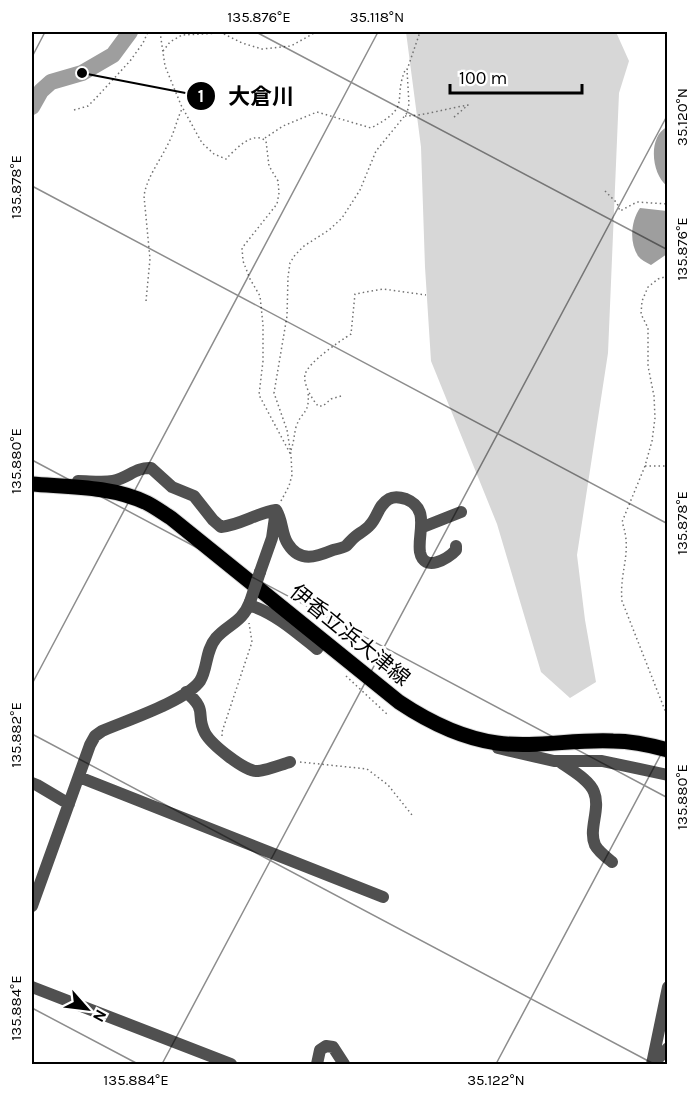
<svg xmlns="http://www.w3.org/2000/svg" width="699" height="1096" font-family="Karla,'Noto Sans JP',sans-serif">
<rect width="100%" height="100%" fill="#fff"/>
<!-- green -->
<path fill="#d7d7d7" d="M406 32H616L629 61 619 93 608 353 577 555 585 620 596 682 570 698 541 672 497 524 431 361 425 267 421 147Z"/>
<!-- water -->
<path fill="#9e9e9e" d="M667 127H668L667 186C651 174 648 136 667 127Z
M640 208 667 211V254L651 265C646 262 641 260 638 256 629 242 631 221 640 208Z"/>
<g fill="none" stroke-linecap="round" stroke-linejoin="round">
<!-- river -->
<path stroke="#9e9e9e" stroke-width="16" d="M32 107 41 91 51 82 82 73 113 55 130 32"/>
<defs>
<path id="major" d="M32 484C70 487 112 486 147 503 155 507 163 513 171 518L399 702C429 722 461 738 497 743 535 748 574 739 613 741 631 741 650 745 668 750"/>
</defs>
<!-- major casing -->
<use href="#major" stroke="#dbdbdb" stroke-width="17"/>
<!-- path -->
<path stroke="#727272" stroke-width="1.5" stroke-dasharray="1.5 3" stroke-linecap="butt" d="M160 32 165 66 181 105 202 143 214 154 226 159C235 150 252 130 266 141L269 166 278 181 279 193 277 204 242 248 243 261 250 279 260 296 263 325V361L259 395 291 455
M163 51 170 42 182 35 222 33 242 43 262 49 291 46 316 32
M74 110 88 106 95 99 130 61 143 43 148 32
M405 116C423 116 449 108 468 105L453 118
M265 138 283 126 317 112 371 128C414 105 391 102 406 68
M605 191 617 203 620 211 637 202 668 204
M668 276 658 279 648 287 642 301 641 314 648 328V366L654 396 655 418 652 441 645 466 622 522C633 552 619 571 622 601L668 718
M146 301 150 259 144 196C147 176 161 160 170 140 175 130 177 119 182 109
M341 396 331 399 323 406H318C312 399 303 384 305 375 307 363 340 341 351 334L355 294 383 289 426 295
M291 450C294 442 294 435 296 427 302 409 310 416 308 391
M645 466H668
M281 501 289 486 292 475 291 455 287 430 274 393 287 316 288 277 290 263 295 255 304 246 329 230 342 218 360 190 376 151 407 113 409 104 407 70 420 32
M346 676 388 715
M222 736V732L252 642 249 623
M300 762 367 769 388 785 412 815"/>
<!-- minor -->
<path stroke="#505050" stroke-width="12" d="M78 481C89 481 102 483 113 481 128 478 136 467 151 468L172 487 194 496 213 520 221 527C240 525 257 513 276 510
M276 510C283 520 281 534 288 544 300 563 316 557 333 550 337 549 342 548 346 546 349 543 352 539 356 536 360 533 367 529 370 525 378 517 378 505 389 499 394 496 400 497 406 499 431 509 417 534 420 552 424 573 448 559 456 550V546
M423 527 461 512
M260 572 272 538 276 510
M249 605C275 613 296 632 317 649L323 641
M186 692C209 711 195 714 205 733 211 744 246 773 258 771 268 770 280 765 290 762
M498 748 554 761H602L668 775
M559 761C569 769 589 779 594 792 601 809 588 829 595 845 598 851 607 858 612 862
M79 777 383 897
M32 783 37 785 69 804
M32 906 90 745 95 736 102 731C125 721 186 701 200 681 208 668 205 651 216 638 228 624 242 623 250 602
M32 987 231 1064
M317 1064 320 1050 326 1046 333 1047 344 1064
M652 1064 668 987
M653 1064 668 1048"/>
<!-- major -->
<use href="#major" stroke="#000" stroke-width="15"/>
<!-- minor-bridge -->
<path stroke="#505050" stroke-width="12" d="M250 602 260 572"/>
</g>
<!-- ticks -->
<path fill="none" stroke="#000" stroke-width="1.5" stroke-opacity="0.45" d="M256 32 668 250M32 57 45 32M32 186 668 524M32 460 668 798M32 684 378 32M32 734 654 1064M32 1008 138 1064M162 1064 668 114M496 1064 668 741"/>
<g text-anchor="middle" dominant-baseline="central" stroke-width="6" stroke-linejoin="round" paint-order="stroke">
<!-- street labels -->
<g font-size="21" fill="#000" stroke="#fff">
<text transform="translate(350 635) rotate(39)">伊香立浜大津線</text>
</g>
</g>
<!-- callouts -->
<path fill="none" stroke="#000" stroke-width="2" d="M82 73L201 96"/>
<g fill="#000" stroke="#fff" stroke-width="2">
<circle cx="82" cy="73" r="6"/>
<circle cx="201" cy="96" r="15"/>
</g>
<g font-size="18" text-anchor="middle" font-weight="bold" fill="#fff">
<text x="201" y="102">1</text>
</g>
<g font-size="22" text-anchor="middle" font-weight="bold" fill="#000" stroke="#fff" stroke-width="6" stroke-linejoin="round" paint-order="stroke">
<text x="261" y="104">大倉川</text>
</g>
<!-- border -->
<rect width="699" height="1096" fill="none" stroke="#ffffff" stroke-width="66"/>
<!-- north arrow -->
<g transform="translate(87 1009) rotate(118)" stroke="#ffffff" stroke-width="4.5" paint-order="stroke">
<path d="M0-4.5L10 22L0 15L-10 22Z" fill="#000000"/>
<text y="-9" font-size="16" font-weight="bold" text-anchor="middle" fill="#000000">N</text>
</g>
<!-- scale -->
<path d="M450 84v9h132v-9" fill="none" stroke="#000000" stroke-width="3"/>
<text x="459" y="84" font-size="18" fill="#000000" stroke="#ffffff" stroke-width="4.5" paint-order="stroke">100 m</text>
<rect x="33" y="33" width="633" height="1030" fill="none" stroke="#000" stroke-width="2"/>
<g font-size="15" text-anchor="middle" fill="#000">
<text x="259" y="22">135.876°E</text>
<text x="377" y="22">35.118°N</text>
<text transform="translate(682 117) rotate(-90)" y="5">35.120°N</text>
<text transform="translate(16 187) rotate(-90)" y="5">135.878°E</text>
<text transform="translate(682 249) rotate(-90)" y="5">135.876°E</text>
<text transform="translate(16 461) rotate(-90)" y="5">135.880°E</text>
<text transform="translate(682 523) rotate(-90)" y="5">135.878°E</text>
<text transform="translate(16 735) rotate(-90)" y="5">135.882°E</text>
<text transform="translate(682 797) rotate(-90)" y="5">135.880°E</text>
<text transform="translate(16 1008) rotate(-90)" y="5">135.884°E</text>
<text x="136" y="1085">135.884°E</text>
<text x="496" y="1085">35.122°N</text>
</g>
</svg>
